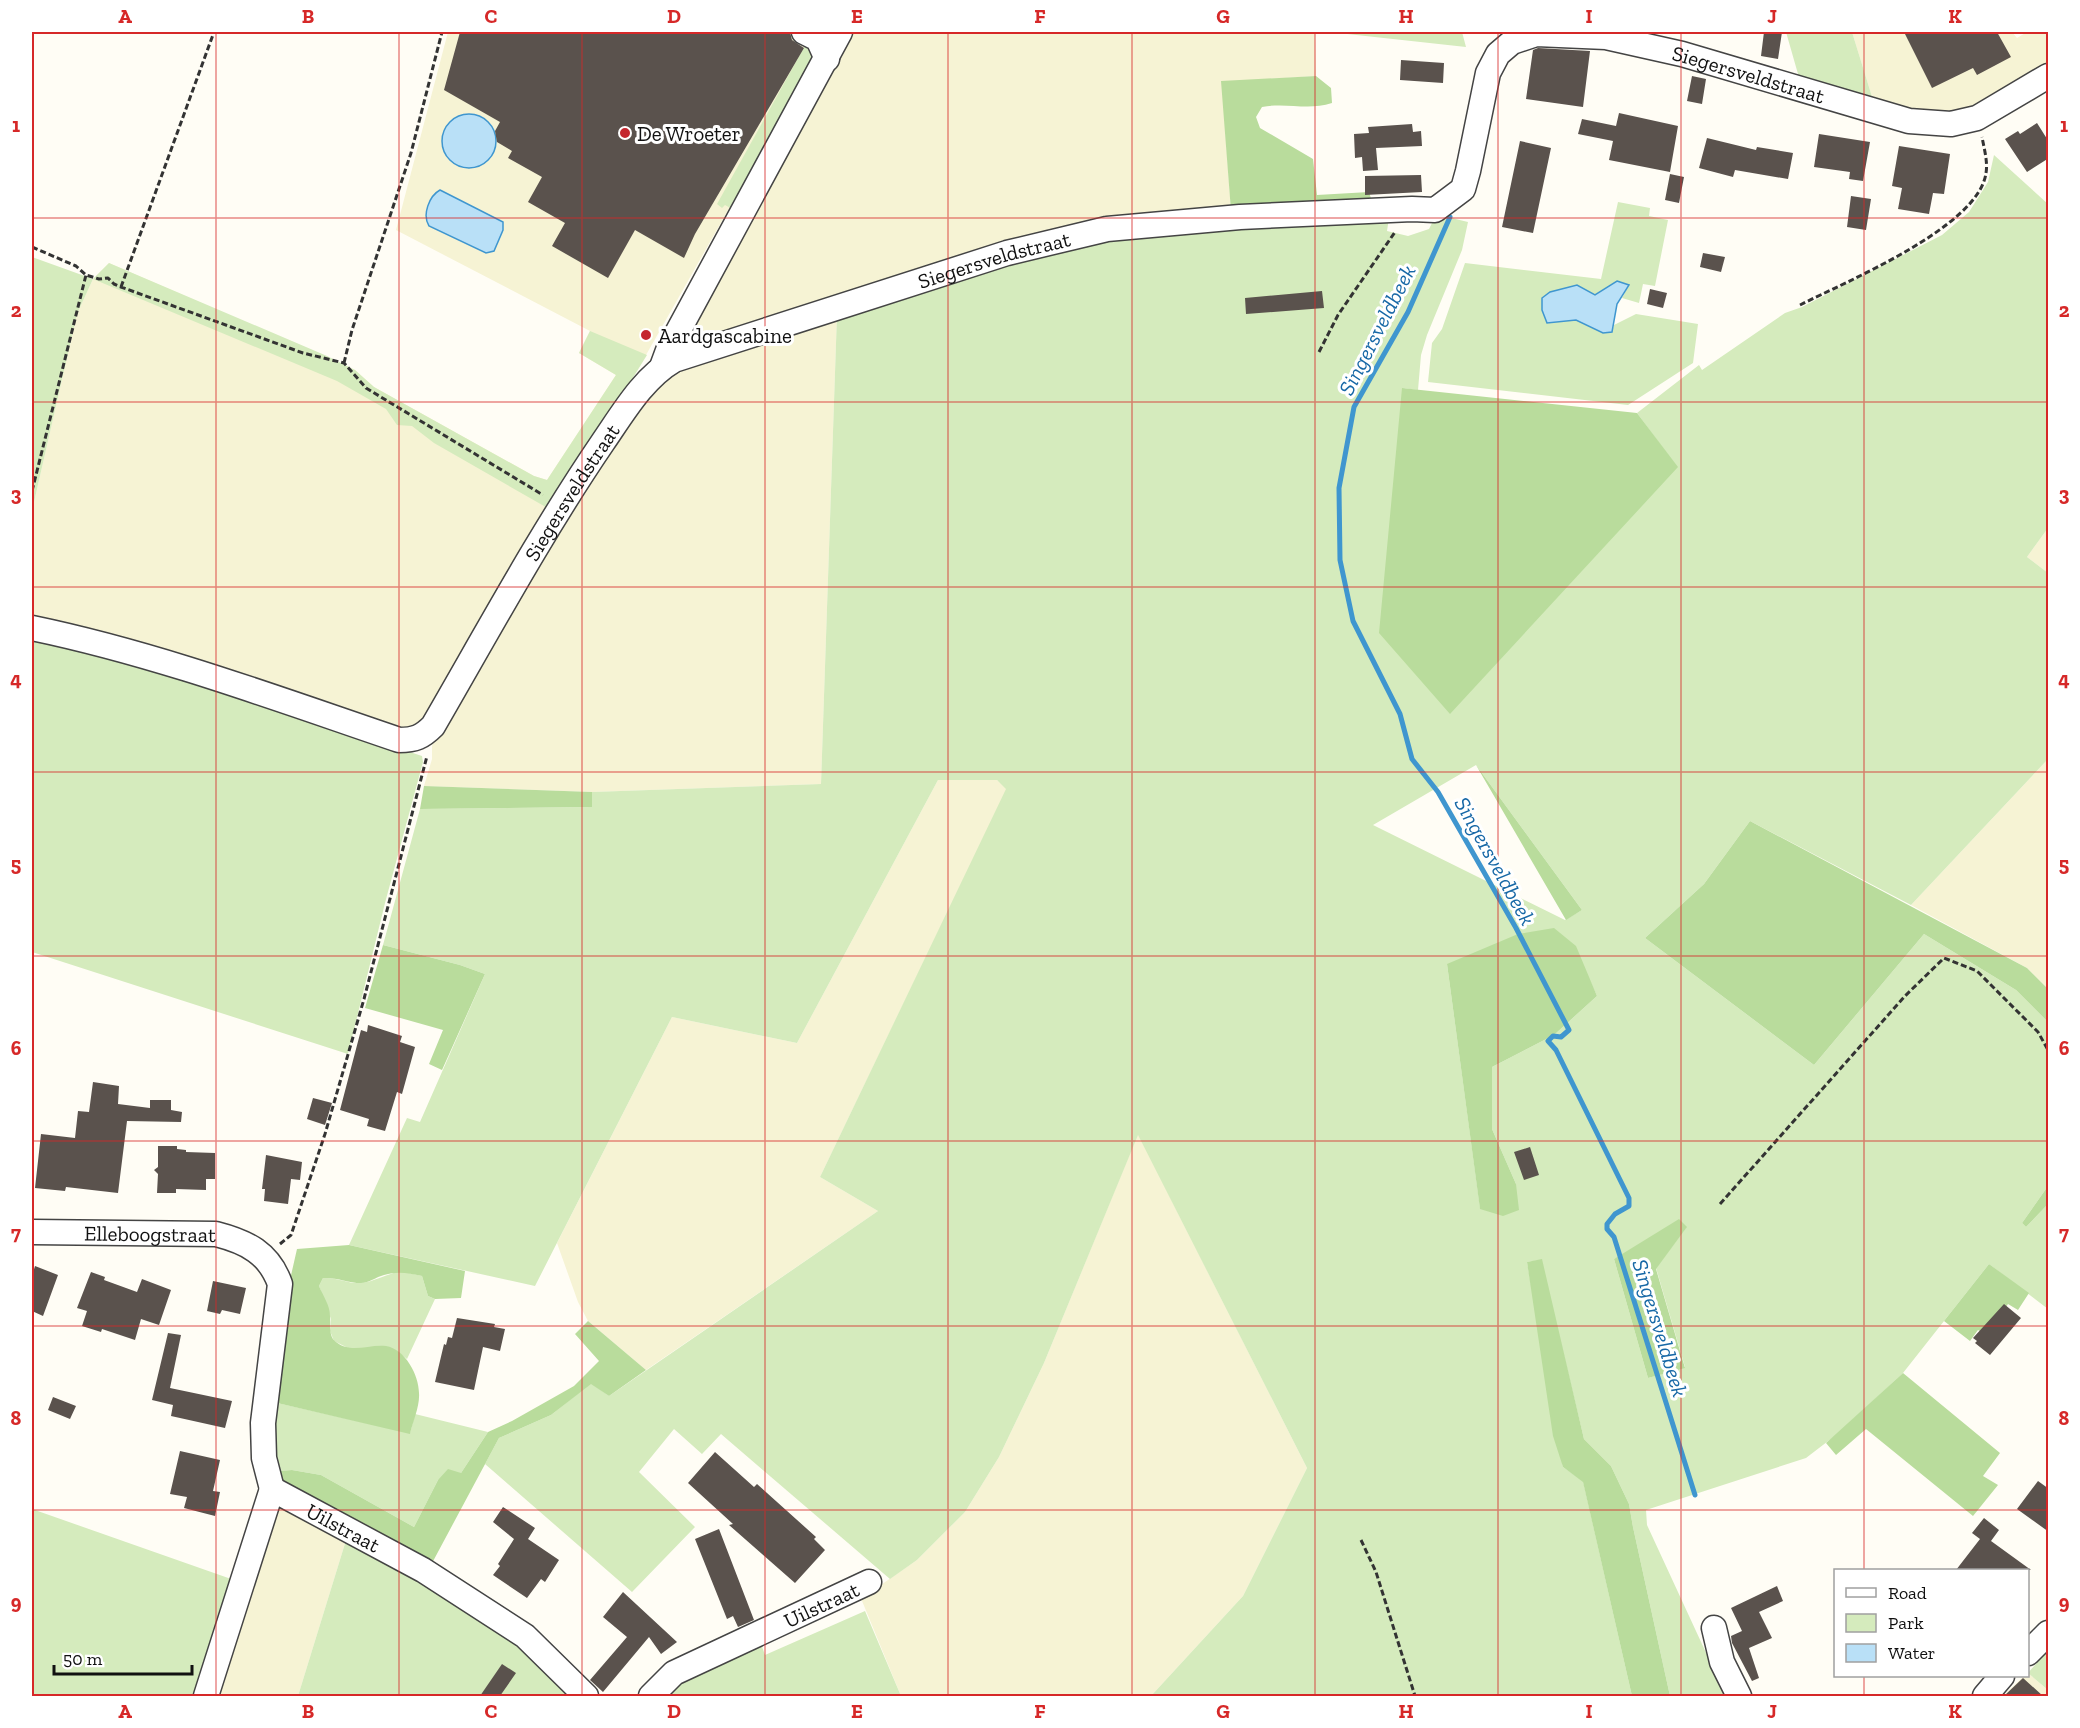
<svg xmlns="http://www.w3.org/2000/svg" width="2080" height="1728" font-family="'Zilla Slab',serif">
<rect width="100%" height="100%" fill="#fffdf5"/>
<!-- farmland -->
<path fill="#f6f3d4" d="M448 32H829L646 355 428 718 405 733 32 623V511L77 314 93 279 109 263 355 370 374 387 534 476 547 480 616 375 579 353 590 331 396 230Z
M850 32H1315L1316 76 1222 82 1231 211 679 350 836 64Z
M1852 32H2012L2017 38 2027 32H2048V65L1972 110 1953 113 1912 111 1873 100Z
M837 314 821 784 592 792 424 786 432 759V746L439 728 627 414 671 374Z
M2048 528V573L2027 557Z
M2048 759V989L2027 968 1911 905Z
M938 780H997L1007 789 820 1177 878 1211 646 1370 588 1321 578 1302 557 1243 672 1017 797 1043Z
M1138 1134 1307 1468 1243 1596 1151 1696H901L860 1596 875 1589 917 1560 965 1512 999 1457 1044 1363Z
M280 1506 347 1537 298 1696H212L277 1508Z
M2028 1673 2048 1690V1696H2003L2024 1676H2028Z"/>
<!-- green -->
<path fill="#d5ebbd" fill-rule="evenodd" d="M1329 32H1462L1466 47Z
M1786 32H1852L1873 100 1800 81Z
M807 42 819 57 741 214 725 205 722 208 717 204Z
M1994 155 2048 204V528L2027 557 2048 573V759L1911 905 1750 821 1704 884 1645 938 1814 1065 1924 934 2016 990 2048 1022V1186L2022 1223 2026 1227 2048 1204V1309L1989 1264 1903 1373 1836 1435 1806 1458 1646 1510 1647 1525 1726 1696H1670L1633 1527 1629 1504 1611 1466 1584 1439 1541 1260 1527 1262 1563 1467 1583 1481 1632 1696H1151L1243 1596 1307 1468 1138 1135 1044 1363 999 1457 965 1512 917 1560 890 1579 721 1434 702 1454 674 1429 639 1472 695 1527 632 1592 485 1464 499 1438 551 1415 591 1383 609 1396 878 1211 820 1177 1006 789 997 780H938L797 1043 672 1017 535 1286 349 1245 407 1118 420 1122 485 974 460 965 383 945 420 809 592 807V792L821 784 837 314 1095 238 1389 218 1387 231 1408 236 1429 229 1434 219 1443 216 1468 222 1462 250 1427 335 1421 355 1418 390 1402 388 1677 467 1637 413 1699 365 1702 370 1785 313 1802 307 1942 235 1969 212 1988 182ZM1476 765 1582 910 1565 920 1373 825ZM1447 964 1585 970 1597 996 1554 1035 1492 1067V1129L1516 1184 1480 1208ZM1686 1228 1656 1268 1685 1367 1648 1378 1614 1259Z
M1618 202 1650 208 1649 216 1668 220 1655 286 1643 284 1639 303 1622 298 1629 285 1617 282 1595 295 1577 285 1547 323 1576 320 1612 332 1614 325 1636 314 1698 324 1693 363 1628 405 1428 382 1432 343 1442 329 1465 263 1601 279Z
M32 257 93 279 109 263 327 356 355 370 374 387 534 476 547 480 616 375 579 353 590 331 647 355 551 510 434 443 412 426 397 425 386 409 337 381 93 279 77 314 32 511Z
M32 633 95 648 422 756 423 762 385 903 348 1054 32 952Z
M400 1271 422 1276 428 1296 435 1299 407 1359 397 1351 348 1348 334 1341 330 1331 331 1319 319 1286 323 1278C337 1277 348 1284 362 1283 371 1282 389 1274 400 1271Z
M273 1402 410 1433 415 1414 488 1432 461 1473 438 1480 414 1527 321 1475 292 1470 278 1471 273 1452Z
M32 1509 234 1580 197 1696H32Z
M347 1537 416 1577 513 1641 575 1696H298Z
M865 1611 901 1696H660L662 1692 760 1641 765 1655Z
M2048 1650V1690L2028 1673Z"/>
<!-- forest -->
<path fill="#b9dc9c" d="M1316 76 1331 88 1332 103C1307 111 1287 102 1262 107L1256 117 1260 128 1313 159 1317 195 1369 192 1373 205 1231 211 1221 81Z
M1402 388 1637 413 1678 467 1450 714 1379 633Z
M1476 765 1582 910 1566 920Z
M424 786 592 792V807L420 809Z
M1750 821 2027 968 2048 989V1022L2016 990 1924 934 1814 1065 1645 938 1704 884Z
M1554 928 1576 946 1597 996 1554 1035 1492 1067V1129L1516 1184 1519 1210 1503 1216 1480 1209 1447 964 1518 934Z
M383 945 460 965 485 974 442 1070 429 1064 443 1030 365 1008Z
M2048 1186V1204L2026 1227 2022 1223Z
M1679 1219 1687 1227 1656 1269 1685 1368 1648 1378 1614 1259Z
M349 1245 465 1271 461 1298 435 1299 428 1296 422 1276C408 1273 398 1271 384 1275 376 1277 369 1283 361 1283 348 1283 336 1277 323 1278L319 1286C323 1296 330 1305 330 1316 331 1325 328 1336 336 1342 351 1354 369 1344 386 1346 405 1349 419 1375 419 1393 420 1406 413 1421 410 1434L273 1402 287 1293 297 1249Z
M1542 1259 1584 1439 1611 1466 1629 1504 1633 1527 1670 1696H1632L1583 1482 1563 1467 1553 1436 1527 1262Z
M1989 1264 2029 1293 2018 1310 2008 1304 1987 1335 1978 1330 1970 1341 1944 1321Z
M588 1321 646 1370 609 1396 591 1384 551 1415 499 1438 431 1565 284 1487 278 1471 292 1470 321 1475 414 1527 438 1480 448 1469 461 1473 488 1432 512 1421 574 1386 599 1361 575 1334Z
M1903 1373 2000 1453 1983 1476 1998 1485 1973 1516 1866 1429 1836 1455 1826 1443Z"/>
<!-- water -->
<path fill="#b9e0f7" stroke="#3f96cf" stroke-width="1.5" d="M442 141a27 27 0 1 1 54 0a27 27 0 1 1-54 0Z
M440 190 503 222V230L494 251 486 253 429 226C422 215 429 196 440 190Z
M1617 281 1629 285 1617 304 1612 332 1603 333 1576 320 1547 323 1542 310V298L1550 292 1577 285 1595 295Z"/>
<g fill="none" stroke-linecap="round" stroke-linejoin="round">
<!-- stream -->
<path stroke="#3f96cf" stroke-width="5" d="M1450 217 1408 312 1354 407 1339 488 1340 560 1353 621 1400 714 1412 759 1438 792 1516 928 1569 1030 1561 1037 1553 1036 1548 1041 1556 1050 1629 1198V1206L1615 1214 1607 1224V1229L1614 1237 1695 1495"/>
</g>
<!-- building -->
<path fill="#5a524d" d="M460 32H790L792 40 804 48 695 234 684 258 635 230 608 278 552 246 565 223 528 202 542 177 508 158 512 151 497 142 495 131 500 122 444 90Z
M1764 32H1782L1778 59 1761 56Z
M1904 32H1997L2011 57 1977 75 1973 68 1932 88Z
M1538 48 1590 51 1583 107 1526 99 1533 50Z
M1401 60 1444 63 1443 83 1400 80Z
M1692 76 1706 79 1702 104 1687 101Z
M1619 113 1678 126 1670 172 1609 160 1613 141 1578 134 1582 119 1616 126Z
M2037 123 2049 142V158L2027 172 2005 139 2018 131 2020 134Z
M1412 124 1413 132 1421 131 1422 146 1376 148 1378 170 1363 171 1362 157 1355 158 1354 134 1369 133 1368 127Z
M1819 134 1870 142 1863 181 1849 179 1850 172 1814 167Z
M1707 138 1756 150 1757 147 1793 153 1788 179 1735 170 1733 177 1699 168Z
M1520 141 1551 148 1533 233 1502 227Z
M1899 146 1950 154 1944 194 1933 193 1929 214 1898 209 1902 188 1892 186Z
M1670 174 1684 177 1679 203 1665 200Z
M1421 175 1422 192 1365 195V176Z
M1851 196 1871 199 1866 230 1847 227Z
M1703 253 1725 257 1721 272 1700 267Z
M1650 289 1667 293 1663 308 1647 304Z
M1322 291 1324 308 1246 314 1245 298Z
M368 1025 402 1036 400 1042 415 1047 402 1094 397 1092 385 1131 367 1126 369 1119 340 1110 361 1030 367 1032Z
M93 1082 119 1086 118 1104 150 1108V1100H171V1110L182 1112 181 1122 127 1121 118 1193 66 1187 65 1191 35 1188 41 1134 75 1138 78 1111 89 1112Z
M313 1098 332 1103 325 1125 307 1119Z
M158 1146H177V1149L186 1150V1152L215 1153V1179H206V1190L176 1189V1193H157L158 1174 154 1170 158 1167Z
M1530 1147 1539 1175 1524 1180 1514 1152Z
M266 1155 302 1162 300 1180 291 1179 288 1204 264 1201 265 1189H262Z
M35 1266 58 1275 43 1316 32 1311V1276Z
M91 1272 105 1277 104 1280 137 1292 142 1279 171 1290 159 1325 141 1319 135 1340 102 1329 101 1332 82 1326 87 1311 77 1308Z
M213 1281 246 1288 240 1314 222 1310 220 1314 207 1311Z
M2004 1304 2021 1318 1990 1355 1975 1343 1977 1341 1973 1338Z
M457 1318 495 1324 494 1327 505 1329 500 1351 483 1347 474 1390 435 1382 444 1344 446 1345 448 1337 452 1338Z
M168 1333 181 1335 170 1388 232 1401 225 1428 171 1416 173 1405 152 1400Z
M53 1397 76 1406 70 1419 48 1410Z
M180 1451 220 1460 213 1491 220 1492 215 1516 184 1508 187 1497 170 1494Z
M715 1452 754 1487 757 1484 816 1537 814 1539 825 1550 795 1583 729 1525 733 1524 688 1483Z
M2038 1481 2049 1489V1532L2017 1509Z
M503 1507 535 1528 528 1539 559 1560 545 1582 541 1579 527 1598 493 1575 500 1566 498 1564 514 1539 493 1522Z
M1984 1518 1999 1530 1991 1541 2031 1570H1956L1980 1539 1972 1533Z
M719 1529 754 1620 738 1627 733 1616 727 1619 695 1539Z
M1777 1586 1783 1601 1759 1612 1772 1638 1749 1648 1759 1678 1752 1681 1732 1643 1731 1636 1742 1631 1731 1608Z
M623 1592 677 1642 661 1654 649 1637 603 1692 590 1680 627 1637 603 1617Z
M502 1664 516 1673 500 1696H480Z
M2023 1678 2043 1696H2004Z"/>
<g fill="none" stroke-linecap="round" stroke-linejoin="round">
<defs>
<g id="minor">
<path d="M804 32 818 39 827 59"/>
<path d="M662 367 669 348 840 32"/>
<path id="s1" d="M32 628C157 654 278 699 399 740 415 740 422 737 433 726 488 631 541 533 603 442 623 413 643 378 674 360L1007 253 1107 229 1240 217 1412 209 1435 210 1463 189 1468 171 1488 73 1498 54 1512 42 1536 34 1606 37 1682 54 1909 121 1951 124 1977 118 2048 76"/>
<path id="s2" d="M32 1232 216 1234C247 1242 269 1253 280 1284L263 1423 264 1458 272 1489"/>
<path id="s3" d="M272 1489 423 1570 525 1636 586 1696"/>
<path d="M1714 1628 1722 1662 1739 1696"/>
<path d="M2028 1653 2048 1633"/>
<path d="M206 1696 272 1489"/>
<path id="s4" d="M651 1696 674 1673 869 1582"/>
<path d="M1985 1696 2002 1676"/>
</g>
</defs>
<!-- minor casing -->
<use href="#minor" stroke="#444" stroke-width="27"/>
<!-- path -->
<path stroke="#333" stroke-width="3" stroke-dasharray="6 3" stroke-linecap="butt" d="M32 247 76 266 86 275 99 279 108 278 114 284 121 287 303 353 344 363 366 388 543 495
M121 287 214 32
M1800 305C1845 282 1979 227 1986 173 1988 162 1984 148 1982 137
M1319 352 1338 315 1395 232
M344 363 352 330 411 153 442 32
M32 491 86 275
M1720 1204 1905 996 1944 958 1977 971 2038 1032 2048 1050
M280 1244 291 1235 325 1134 364 999 427 756
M1361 1540 1376 1572 1415 1696"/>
<!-- minor -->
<use href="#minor" stroke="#fff" stroke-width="24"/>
</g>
<!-- grid -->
<path fill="none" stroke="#d62828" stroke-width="1.5" stroke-opacity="0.55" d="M216 32V1696M399 32V1696M582 32V1696M765 32V1696M948 32V1696M1132 32V1696M1315 32V1696M1498 32V1696M1681 32V1696M1864 32V1570M32 218H2048M32 402H2048M32 587H2048M32 772H2048M32 956H2048M32 1141H2048M32 1326H2048M32 1510H2048M1864 1676V1696"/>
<!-- markers -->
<g fill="#c4262e" stroke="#fff" stroke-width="2">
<circle cx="625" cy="133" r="6"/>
<circle cx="646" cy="335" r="6"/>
</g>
<g text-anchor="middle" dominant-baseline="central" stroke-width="6" stroke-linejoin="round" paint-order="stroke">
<!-- street labels -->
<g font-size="21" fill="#111" stroke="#fff">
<text stroke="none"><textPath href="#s1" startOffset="2080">Siegersveldstraat</textPath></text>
<text stroke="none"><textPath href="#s1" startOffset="1198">Siegersveldstraat</textPath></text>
<text stroke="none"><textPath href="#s1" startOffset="694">Siegersveldstraat</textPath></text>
<text stroke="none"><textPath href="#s2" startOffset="118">Elleboogstraat</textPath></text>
<text stroke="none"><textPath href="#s3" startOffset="81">Uilstraat</textPath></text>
<text stroke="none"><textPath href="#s4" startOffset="195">Uilstraat</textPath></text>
</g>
<!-- poi labels -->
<g font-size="21" fill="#111" stroke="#fff" text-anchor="start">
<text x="637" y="133">De Wroeter</text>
<text x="658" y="335">Aardgascabine</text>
</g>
<!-- water labels -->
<g font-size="22" font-style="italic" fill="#1768a6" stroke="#fff">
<text transform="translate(1377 330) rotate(-63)">Singersveldbeek</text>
<text transform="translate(1495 861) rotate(61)">Singersveldbeek</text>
<text transform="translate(1660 1328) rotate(73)">Singersveldbeek</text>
</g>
</g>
<!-- border -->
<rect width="2080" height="1728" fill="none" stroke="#ffffff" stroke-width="66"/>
<!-- legend -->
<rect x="1834" y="1569" width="195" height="108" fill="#ffffff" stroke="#a0a0a0" stroke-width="1.5"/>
<rect x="1846" y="1588" width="30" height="9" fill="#ffffff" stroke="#a0a0a0" stroke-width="1.5"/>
<text x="1888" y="1599" font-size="18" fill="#111111">Road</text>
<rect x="1846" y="1614" width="30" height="18" fill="#d5ebbd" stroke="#a0a0a0" stroke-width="1.5"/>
<text x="1888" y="1629" font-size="18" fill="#111111">Park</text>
<rect x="1846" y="1644" width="30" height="18" fill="#b9e0f7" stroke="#a0a0a0" stroke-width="1.5"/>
<text x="1888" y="1659" font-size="18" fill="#111111">Water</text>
<!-- scale -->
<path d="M54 1665v9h138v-9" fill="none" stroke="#111111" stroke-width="3"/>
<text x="63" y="1665" font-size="18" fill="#111111" stroke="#ffffff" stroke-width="4.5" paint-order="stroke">50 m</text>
<rect x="33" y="33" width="2014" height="1662" fill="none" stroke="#d62828" stroke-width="2"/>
<g font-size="20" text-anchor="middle" font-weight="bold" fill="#d62828">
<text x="125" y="23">A</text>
<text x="308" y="23">B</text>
<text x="491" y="23">C</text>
<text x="674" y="23">D</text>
<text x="857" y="23">E</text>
<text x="1040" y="23">F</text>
<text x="1223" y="23">G</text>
<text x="1406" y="23">H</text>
<text x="1589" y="23">I</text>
<text x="1772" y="23">J</text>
<text x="1955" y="23">K</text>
<text x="16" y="132">1</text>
<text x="2064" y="132">1</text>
<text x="16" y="317">2</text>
<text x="2064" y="317">2</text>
<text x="16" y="501">3</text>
<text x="2064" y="501">3</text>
<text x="16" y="686">4</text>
<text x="2064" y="686">4</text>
<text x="16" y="871">5</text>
<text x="2064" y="871">5</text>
<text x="16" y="1055">6</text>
<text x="2064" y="1055">6</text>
<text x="16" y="1240">7</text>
<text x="2064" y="1240">7</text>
<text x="16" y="1425">8</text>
<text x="2064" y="1425">8</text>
<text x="16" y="1609">9</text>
<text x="2064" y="1609">9</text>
<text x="125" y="1718">A</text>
<text x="308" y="1718">B</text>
<text x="491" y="1718">C</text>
<text x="674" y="1718">D</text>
<text x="857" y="1718">E</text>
<text x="1040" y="1718">F</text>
<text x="1223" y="1718">G</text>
<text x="1406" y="1718">H</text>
<text x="1589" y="1718">I</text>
<text x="1772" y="1718">J</text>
<text x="1955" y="1718">K</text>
</g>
</svg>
